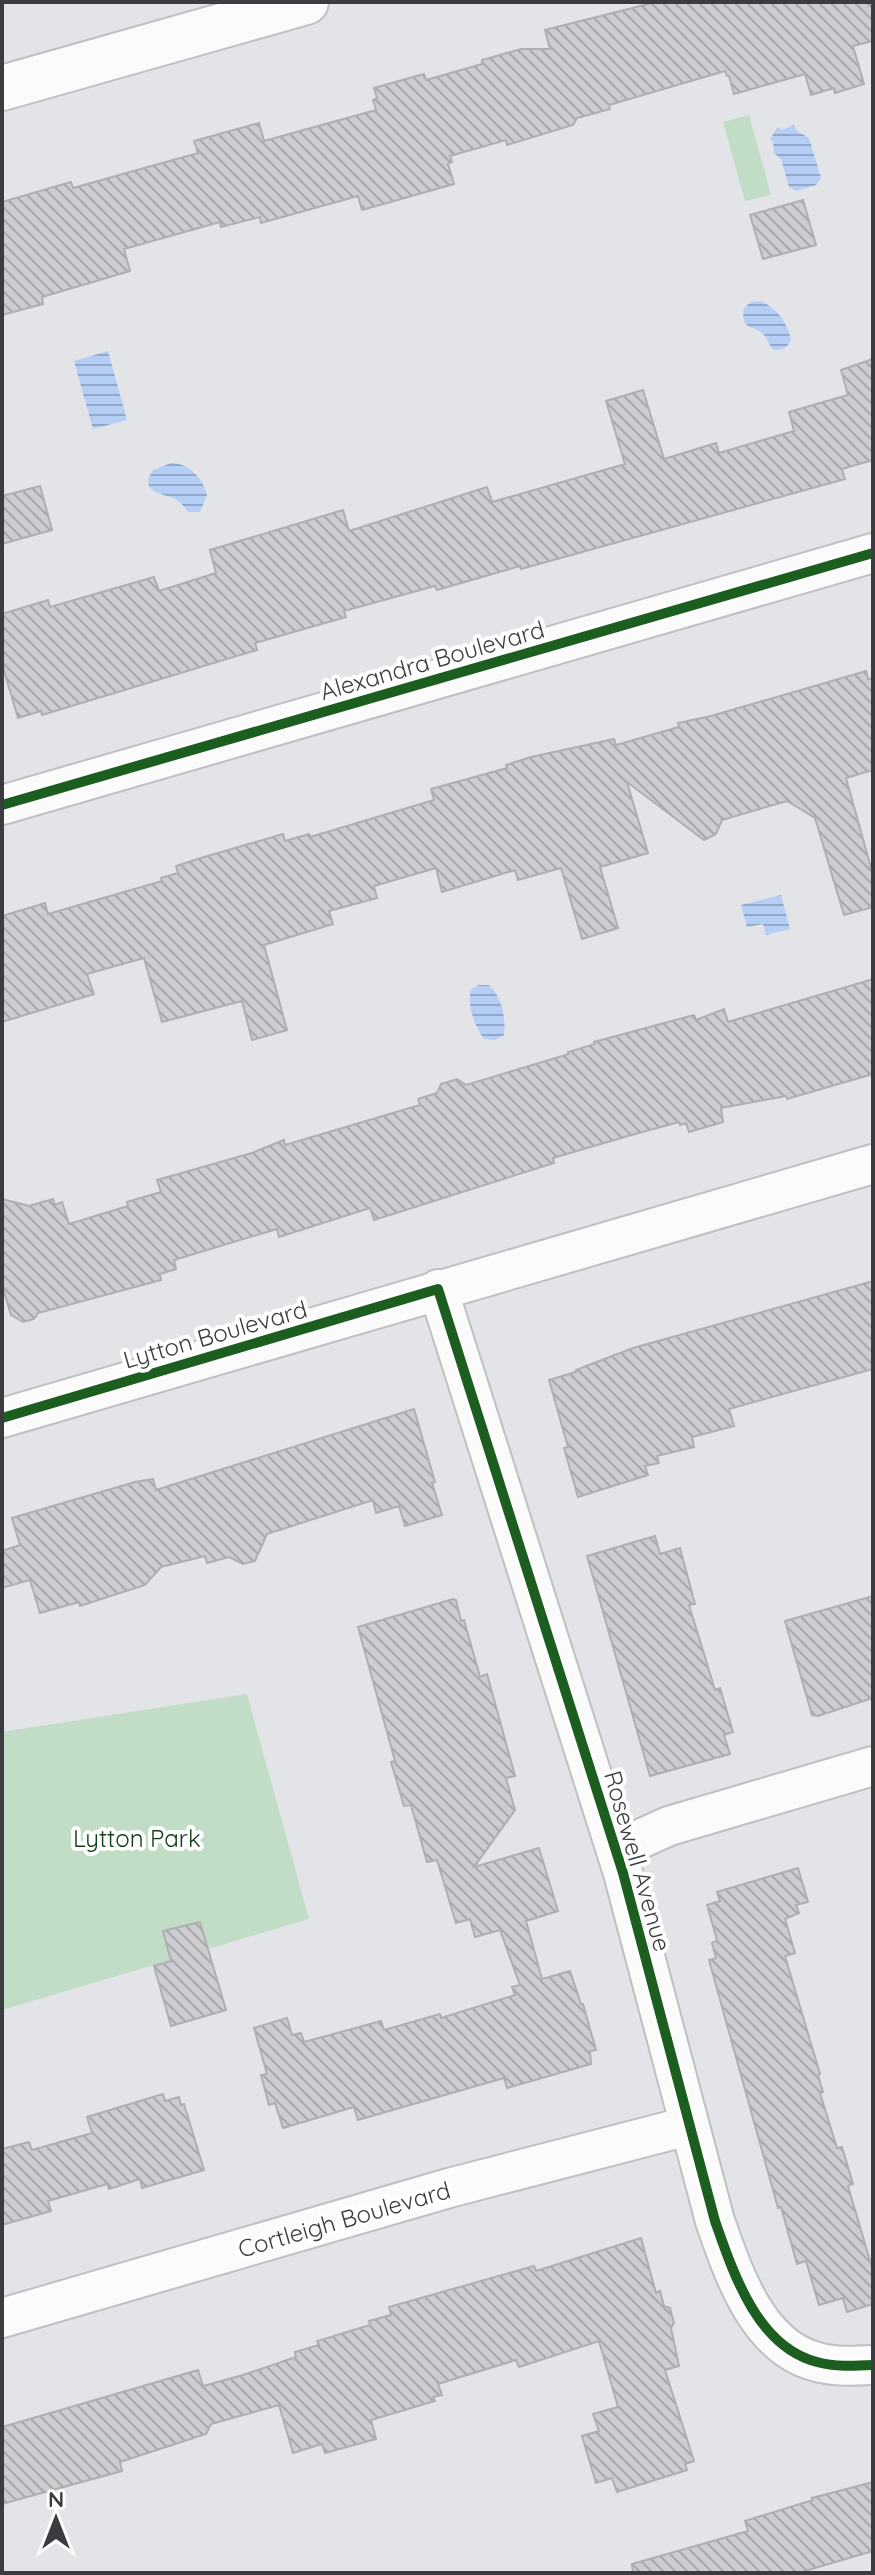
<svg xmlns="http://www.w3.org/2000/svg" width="875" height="2575" font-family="Quicksand,sans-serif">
<defs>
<pattern id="water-rules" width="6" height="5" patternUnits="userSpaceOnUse" patternTransform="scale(2)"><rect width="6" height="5" fill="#b4cef5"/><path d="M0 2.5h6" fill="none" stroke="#93a8c8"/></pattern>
<pattern id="building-back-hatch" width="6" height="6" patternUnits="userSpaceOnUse" patternTransform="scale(2)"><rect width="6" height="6" fill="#cbcdd0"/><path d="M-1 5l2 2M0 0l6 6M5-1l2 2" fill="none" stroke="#a6a8aa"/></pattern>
</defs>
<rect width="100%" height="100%" fill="#e2e4e8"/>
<!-- park -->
<path fill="#c2ddc6" d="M749 115 771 195 745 201 723 122Z
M247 1694 309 1919 2 2010V1732Z"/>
<!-- water -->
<path fill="url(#water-rules)" d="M794 125 797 131 809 138 821 178 816 185 796 191 789 187 781 159 774 153 773 142 770 139 778 127 782 130Z
M761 301C778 309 787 322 791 340 787 348 783 350 774 350 768 345 768 338 762 333 750 324 741 330 744 308L751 302Z
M108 351 127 420 93 429 74 361Z
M171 463C189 463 203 478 207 495L200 512H188C173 490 165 501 149 487L148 479 153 470Z
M781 895 790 929 766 935 763 924 747 927 741 905Z
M479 985H489C502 997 506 1018 504 1035L495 1040 484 1039C474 1025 467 1006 471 989Z"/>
<!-- building -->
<path fill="url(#building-back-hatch)" stroke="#aeafb2" stroke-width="2" d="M656 2H873V41L853 46 864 84 835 93 834 88 811 95 805 74 734 94 729 76H727L725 71 609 105 610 109 577 118 573 125 507 145 506 140 450 156 452 162 448 164 454 184 362 210 358 196 261 223 260 217 221 227 220 222 124 249 130 271 42 297 43 304 2 315V202L71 182 73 188 198 153 194 141 259 123 264 141 376 110 373 100 377 98 374 88 424 74 426 80 482 64V60L521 49H550L545 30Z
M803 200 816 245 763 259 750 215Z
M873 359V460L842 469 845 479 521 569 520 566 437 590 435 586 344 611 346 617 255 643 257 650 42 715 41 711 18 718 2 664V614L48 600 50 607 154 577 159 591 216 573 210 550 343 510 349 531 487 487 492 502 625 464 606 401 643 390 664 459 716 443 719 453 794 431 789 412 848 395 841 370Z
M40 486 52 530 2 544V496Z
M866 671 868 679 873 678V770L846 778 873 875V907L844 915 815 818 787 801 722 820 716 834 704 840 627 782 648 853 600 867 618 928 582 939 561 868 518 880 515 870 442 892 436 868 374 886 377 898 329 911 333 924 264 945 287 1030 252 1040 242 1001 162 1022 144 958 87 974 94 994 2 1022V916L45 903 48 914 162 881 161 878 178 873 176 866 201 858 283 834 285 841 309 834 310 837 434 800 431 789 507 768 506 765 531 757 614 739 616 745 679 727 678 723 711 716Z
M873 979V1074L787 1099 786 1096 721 1108 723 1122 689 1132 686 1123 680 1125 679 1122 635 1134 553 1158 554 1163 374 1220 370 1208 279 1237 277 1229 174 1260 176 1269 160 1274 161 1280 38 1313 34 1319 23 1322 11 1315 2 1285V1199L29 1206 53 1199 55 1205 62 1202 69 1224 128 1206 127 1202 161 1192 157 1180 252 1153 284 1140 285 1145 420 1105 418 1099 437 1093 441 1084 457 1079 466 1085 569 1054 568 1052 595 1044 594 1042 694 1015 696 1020 724 1009 728 1022Z
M873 1281V1369L729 1409 734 1426 692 1437 694 1447 657 1456 659 1463 645 1466 648 1475 578 1497 564 1448 568 1447 549 1380 576 1372V1370L633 1348Z
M414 1409 435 1482 432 1483 442 1515 405 1526 399 1506 376 1513 373 1500 267 1534 255 1561 243 1564 229 1557 207 1563 205 1556 161 1567 145 1585 80 1606 79 1602 40 1613 30 1580 2 1588V1551L20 1545 12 1518 135 1482 153 1479 156 1490Z
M655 1536 660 1554 680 1548 695 1604 689 1605 715 1690 720 1688 733 1732 724 1735 730 1754 650 1776 587 1556Z
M873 1596V1698L818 1716 812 1715 785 1621Z
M453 1599 456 1600 461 1621 464 1620 480 1677 487 1674 515 1776 506 1778 515 1810 474 1867 539 1848 558 1911 526 1921 542 1979 570 1971 581 2004H583L596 2050 590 2051 591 2064 507 2088 504 2078 358 2120 354 2107 283 2128 275 2103 269 2105 261 2075 267 2074 254 2028 287 2018 292 2035 301 2033 304 2042 381 2021 384 2030 440 2014 441 2018 515 1995 512 1987 520 1985 500 1930 475 1937 470 1919 456 1923 437 1860 427 1862 411 1805 404 1806 391 1762 395 1761 358 1627Z
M798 1868 808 1902 796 1905 799 1913 785 1919 795 1953 785 1956 820 2074 818 2075 823 2092 820 2093 837 2148 842 2147 853 2184 848 2186 873 2271V2304L847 2312 843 2298 819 2305 806 2261 797 2264 781 2207 778 2208 709 1960 716 1958 712 1943 717 1940 707 1905 720 1901 717 1892Z
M200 1922 226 2010 171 2026 154 1966 171 1961 163 1931Z
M163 2094 165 2101 179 2097 181 2105 184 2104 204 2170 142 2188 140 2179 109 2189 107 2184 48 2201 51 2211 2 2225V2149L29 2142 32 2150 92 2133 87 2117Z
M641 2238 656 2293 660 2291 664 2306 670 2308 674 2323 671 2328 679 2366 665 2370 694 2461 685 2464 687 2470 617 2492 612 2478 596 2483 582 2436 599 2431 593 2414 618 2407 599 2341 519 2367 516 2360 438 2384 442 2395 433 2397 435 2401 371 2420 376 2439 325 2453 322 2444 293 2453 279 2405 211 2424 206 2434 120 2462 122 2471 2 2504V2427L198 2370 203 2386 243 2375 296 2357 295 2352 319 2345 317 2341 370 2325 369 2321 391 2315 389 2307 534 2266 536 2271Z
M873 2482V2551L798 2573H633L632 2564 748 2531 745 2521 813 2500 812 2498Z"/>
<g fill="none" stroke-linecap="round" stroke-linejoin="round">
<defs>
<path id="street" d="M2 805 873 553
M438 1289 623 1873 715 2221C733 2272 757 2347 817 2362 835 2367 854 2366 873 2365
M2 1418 873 1164
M616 1850 669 1826 873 1766
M2 2318 449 2188 688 2126"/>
<path id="secondary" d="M2 88 306 2"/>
</defs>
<!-- street casing -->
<use href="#street" stroke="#bec0c3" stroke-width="42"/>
<!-- secondary casing -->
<use href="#secondary" stroke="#bec0c3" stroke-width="48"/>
<!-- street -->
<use href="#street" stroke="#fbfbfc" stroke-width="38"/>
<!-- secondary -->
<use href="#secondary" stroke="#fbfbfc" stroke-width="44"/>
<defs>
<path id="cycleway" d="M2 805 873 553
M2 1418 438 1289 623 1873 715 2221C733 2272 757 2347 817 2362 835 2367 854 2366 873 2365"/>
</defs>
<!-- cycleway casing -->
<use href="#cycleway" stroke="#fff" stroke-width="15"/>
<!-- cycleway -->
<use href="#cycleway" stroke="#1b5e20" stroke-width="10"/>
</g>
<g text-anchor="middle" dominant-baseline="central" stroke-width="8" stroke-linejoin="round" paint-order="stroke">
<!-- street labels -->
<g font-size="24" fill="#3a3c3f" stroke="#fff">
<text transform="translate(432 660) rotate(-16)">Alexandra Boulevard</text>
<text transform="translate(215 1334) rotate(-16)">Lytton Boulevard</text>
<text transform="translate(638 1861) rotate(74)">Rosewell Avenue</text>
<text transform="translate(344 2219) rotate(-16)">Cortleigh Boulevard</text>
</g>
<!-- park labels -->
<g font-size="24" fill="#0e3d16" stroke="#fff">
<text x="137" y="1838">Lytton Park</text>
</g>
</g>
<!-- border -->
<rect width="875" height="2575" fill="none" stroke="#3a3c3f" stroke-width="8"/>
<!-- north arrow -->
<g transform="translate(56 2519)" stroke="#ffffff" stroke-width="6" paint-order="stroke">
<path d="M0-6L14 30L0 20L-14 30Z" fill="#3a3c3f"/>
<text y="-12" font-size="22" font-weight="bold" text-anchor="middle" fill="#3a3c3f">N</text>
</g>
</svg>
